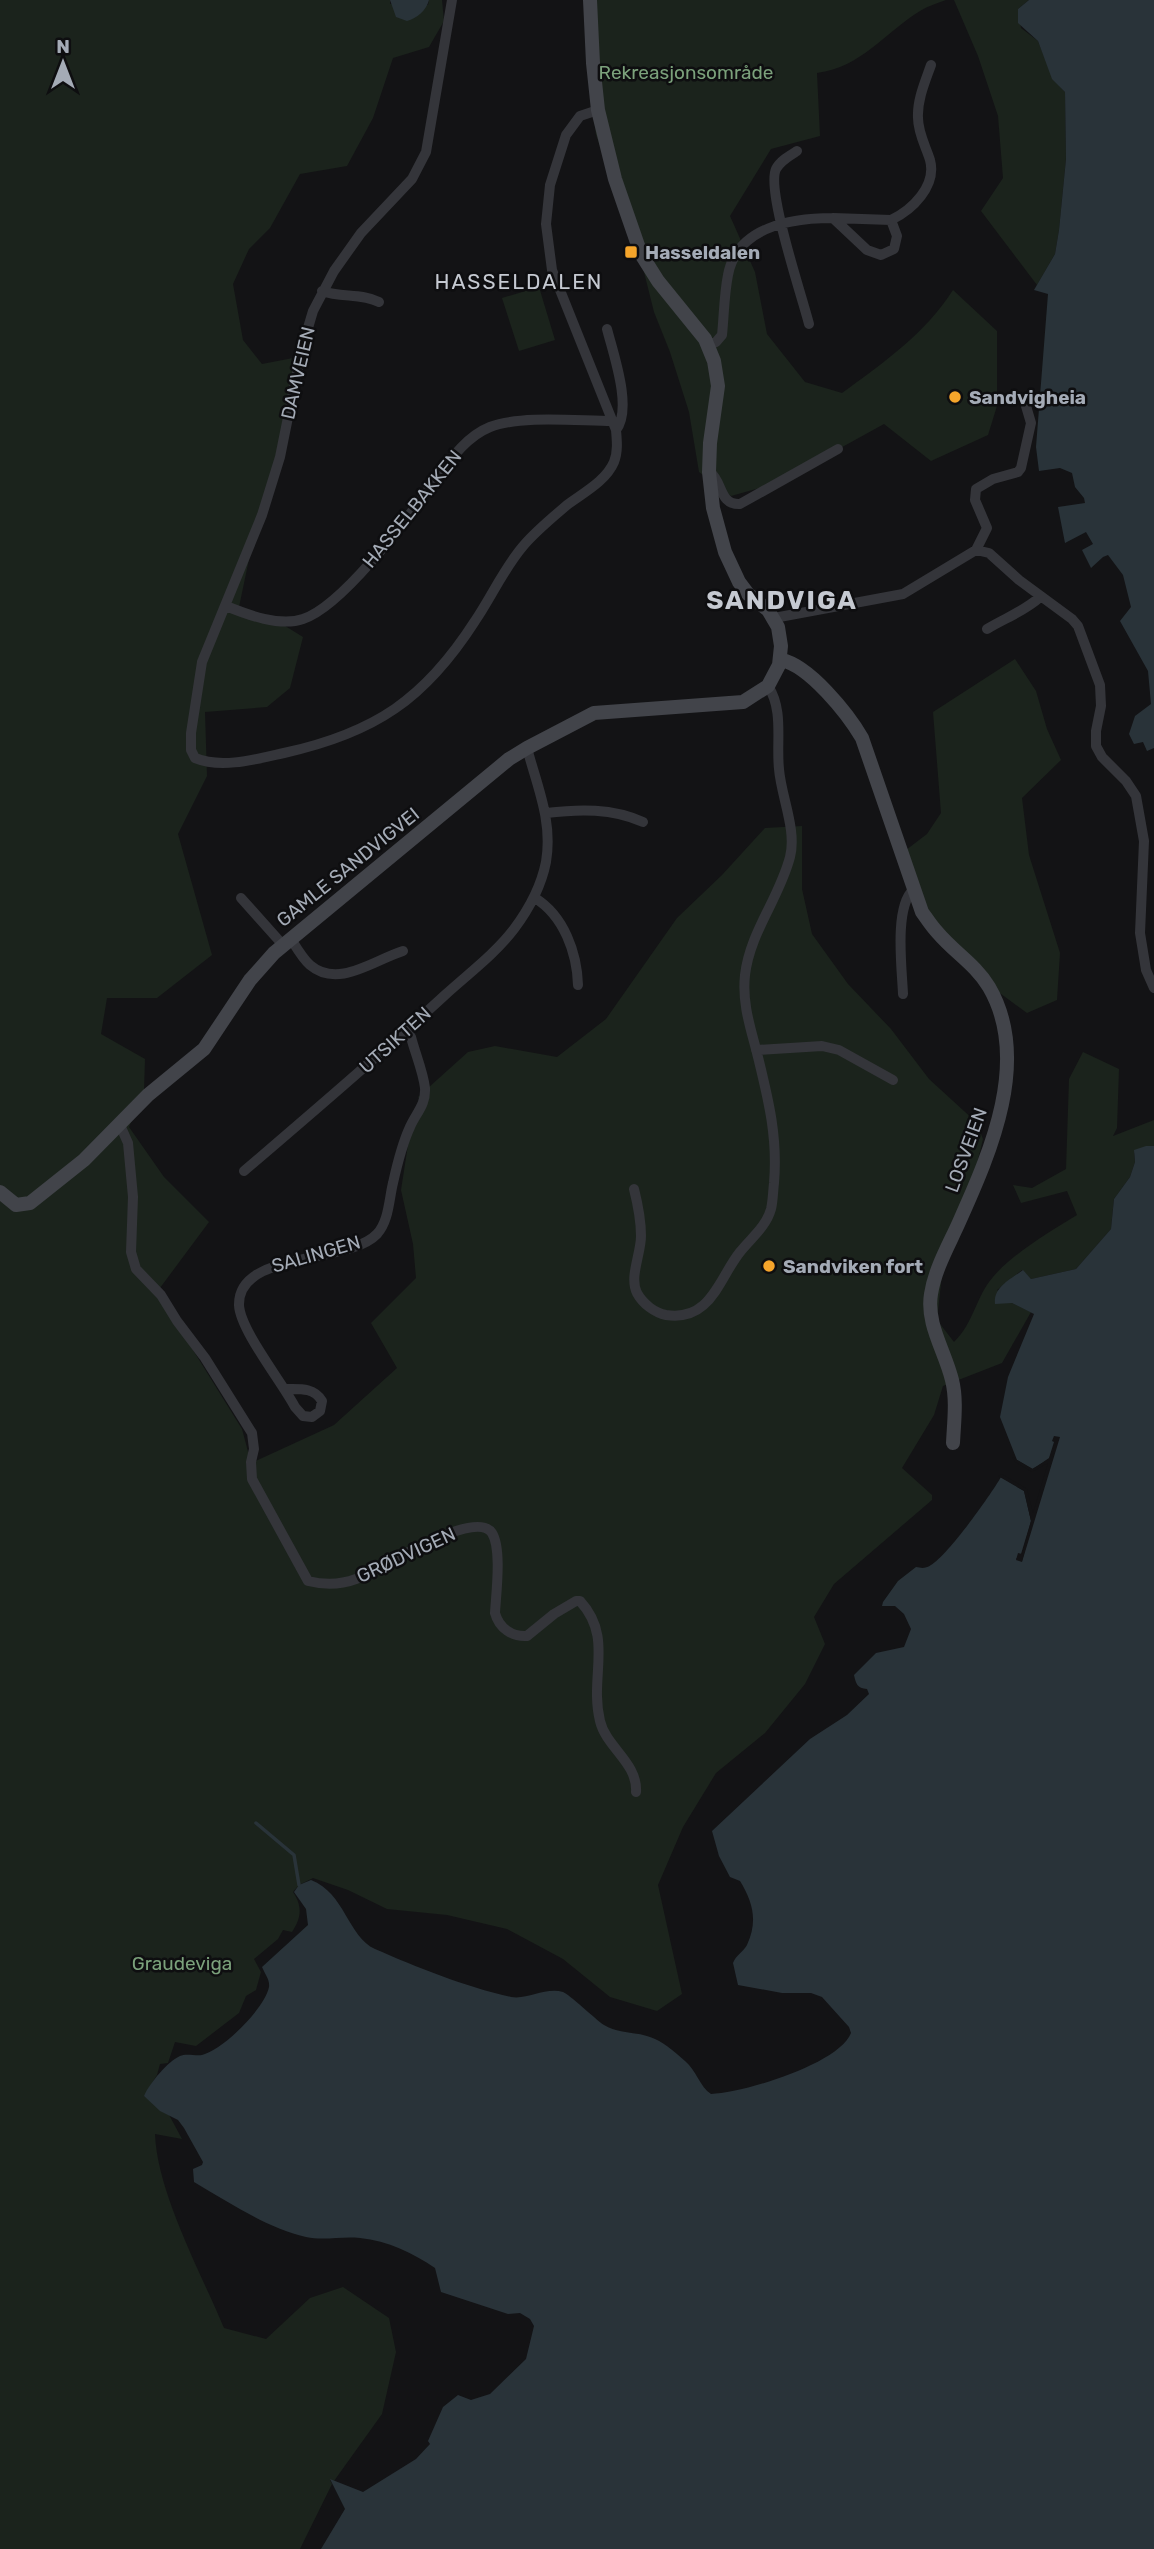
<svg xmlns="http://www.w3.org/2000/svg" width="1154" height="2549" font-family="Rubik,sans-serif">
<rect width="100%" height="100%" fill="#131315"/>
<!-- green -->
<path fill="#1b231c" d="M0 0H390V4L428 5 429 0H442L444 21 429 47 393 58 373 118 347 166 300 174 270 228 249 249 233 284 243 340 262 364 293 358 301 333 303 334 302 366 252 545 239 607 282 624 303 637 290 688 267 707 205 712 207 776 178 834 212 955 157 998H107L101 1034 145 1059 144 1091 129 1127 164 1177 209 1222 157 1292 242 1429 251 1463 334 1425 397 1368 371 1323 416 1278 413 1244 401 1190 410 1132 424 1107 418 1097 468 1052 495 1046 557 1057 606 1019 677 918 722 875 765 828 802 826V889L812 934 848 984 891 1029 929 1079 976 1122 983 1139 968 1200 944 1257 937 1320 954 1342C974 1323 976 1296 993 1277 1012 1254 1051 1231 1077 1215L1067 1191 1021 1203 1013 1185 1032 1188 1066 1169 1069 1079 1083 1052 1119 1069 1117 1128 1113 1136 1154 1120V1146L1134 1153 1135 1162 1130 1177 1114 1199 1111 1229 1076 1269 1031 1279 1022 1270 997 1290 1012 1303 1031 1312 1002 1363 943 1386 934 1415 902 1468 932 1495V1500L834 1584 814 1617 825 1644 805 1684 765 1733 716 1773 683 1827 658 1885 682 1994 657 2011 610 1997 563 1959 507 1929 447 1915 387 1909 348 1890 313 1878 299 1885 293 1892C303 1907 301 1918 292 1932L283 1930 278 1939 254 1959 261 1972 256 1990 246 1996 239 2013 196 2046 175 2042 168 2063 160 2064 157 2075 144 2096 167 2111 182 2139 155 2134C157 2192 201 2273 224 2328L266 2339 310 2298 343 2287 389 2318 396 2352 382 2414 334 2481 330 2480 332 2484 300 2549H0Z
M584 0H946C938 3 928 6 920 11 884 33 862 67 817 73L820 136 771 149 730 216 755 272 767 334 805 382 842 393C883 363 925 334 953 290L997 331V406L988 435 931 461 884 424 777 483 731 496 699 472 689 412 670 352 654 312 639 252 596 135 588 75Z
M954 0H1029L1018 9 1021 28 1038 41 1053 79 1065 92 1066 159 1059 230 1055 254 1037 285 981 211 1003 178 998 116 978 56Z
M539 287 555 340 519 351 502 298Z
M1015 659 1036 691 1047 729 1061 760 1022 798 1029 855 1060 953 1057 1000 1027 1013 997 991 923 909 906 850 927 834 941 813 933 712Z"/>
<!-- water -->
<path fill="#293339" d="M390 0H429C426 11 417 18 407 21L396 17Z
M1029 0H1154V748L1147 751 1143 742 1134 744 1129 734 1135 716 1151 704 1148 671 1120 621 1131 607 1123 575 1108 555 1103 557 1091 568 1082 550 1093 544 1086 532 1065 543 1058 507 1085 503 1084 498 1075 487 1072 473 1060 468 1039 471 1036 447 1048 294 1034 290 1055 254 1059 230 1066 159 1065 92 1052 79 1038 41 1018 23V9Z
M1146 1146H1154V2549H321L345 2509 330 2479 363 2492 416 2459 430 2444 428 2441 443 2407 458 2395 471 2400 490 2394 526 2359 534 2326 530 2319 520 2313 508 2314 441 2292 435 2268C413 2253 388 2241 360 2238 341 2236 324 2241 306 2237 265 2227 230 2203 194 2182L193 2169 202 2165 203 2162 184 2128 178 2120 160 2111 144 2096C149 2084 168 2061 180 2056 186 2053 195 2056 202 2055 223 2050 265 2008 269 1987 270 1980 265 1974 262 1967L308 1925 306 1909 294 1892 299 1885 311 1880C345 1893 348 1937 375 1949 416 1967 466 1987 511 1997 528 2000 545 1987 563 1992 569 1994 595 2019 604 2025 621 2035 639 2031 655 2039 666 2044 677 2054 685 2061 696 2070 700 2087 711 2094 743 2093 839 2064 851 2033L849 2027 822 1997 811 1993H782L738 1985 733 1963C736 1955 743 1952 747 1945 758 1921 753 1902 740 1881L730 1877 719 1856 712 1831 810 1739 847 1715 869 1694 867 1689C857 1688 856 1684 854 1675L876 1653 904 1647 911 1629 904 1614 895 1606H882L883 1602 898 1581 916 1567C921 1568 925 1569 931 1565 948 1555 990 1496 1001 1477L1024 1491 1031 1521 1021 1554 1016 1559 1022 1561 1055 1442 1049 1459 1032 1469 1017 1460 1000 1417 1008 1377 1034 1314 1012 1303 995 1304C993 1287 1011 1279 1023 1270L1031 1279 1076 1269 1111 1229 1114 1199 1130 1177 1135 1162 1134 1150Z"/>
<!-- pier -->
<path fill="#131315" d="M1054 1436 1060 1437 1022 1562 1016 1560 1018 1553 1022 1554 1031 1521 1024 1491 998 1476 1002 1474 1027 1489 1033 1513 1048 1463 1032 1472 1015 1462 1012 1457 1033 1469 1049 1458 1054 1442 1052 1441Z"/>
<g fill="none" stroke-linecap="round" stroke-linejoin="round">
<!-- stream -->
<path stroke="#293339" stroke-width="3.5" d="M256 1823 294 1855 299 1885"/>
<!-- street -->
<path stroke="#34353a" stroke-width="10" d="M452 0 426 152 412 179 361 233 334 271 313 311 302 348 280 457 262 515 202 662 191 733V750L195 758C222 769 257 759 284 753 375 733 425 699 475 621 492 596 504 568 524 545 537 530 552 518 567 505 583 493 606 481 614 462 618 452 617 441 616 430L552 270 546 224 550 185 566 135 580 116 598 110
M797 151C789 156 780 161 776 169 766 190 802 296 809 324
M833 218 891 220
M322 291C341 298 361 293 379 302
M607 329C613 353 633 409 616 430
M708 345 716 342 722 335C724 316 724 295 728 275 737 227 791 218 833 218L867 250 881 255 894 249 897 236 891 220C912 210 937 186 930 160 926 147 918 133 918 118 917 100 925 82 931 65
M710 472C723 482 719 505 740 504L838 449
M976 550 987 528 975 500 976 489 993 479 1018 472 1021 468 1031 423 1026 406
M226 606C248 615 280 627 303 619 343 606 408 517 434 482 449 462 465 437 490 427 521 415 578 421 612 421
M774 618 903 594 976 550 989 553 1019 580 1072 619 1078 626 1100 685 1101 706 1096 731V746L1102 757 1126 781 1136 796 1144 841 1140 933 1146 970 1154 988
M987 629C1005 618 1025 611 1040 597
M546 813C579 809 612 808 643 822
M241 898 283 945
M535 898C564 916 577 953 578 985
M291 939C296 947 303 959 310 965 338 989 374 960 403 951
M903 994C902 969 894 908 913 890
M756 1050 822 1046 839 1050 893 1080
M120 1125 128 1143 133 1197 131 1252 136 1269 161 1295 177 1321 205 1358 252 1433 254 1449 251 1462 252 1479 308 1581C324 1585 340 1585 356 1579 378 1571 475 1507 492 1533 502 1549 496 1594 495 1613 499 1628 512 1637 527 1636L554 1614 576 1601H580C614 1638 589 1676 600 1721 606 1747 638 1763 636 1792
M244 1171C312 1113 380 1055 445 995 468 974 495 954 514 929 529 909 541 887 546 862 553 821 537 786 527 748
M634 1189C638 1205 641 1220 641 1236 641 1254 629 1277 637 1293 643 1304 655 1313 666 1315 711 1322 719 1278 740 1252 751 1238 766 1227 771 1209 773 1201 773 1191 774 1183 778 1136 768 1098 757 1053 750 1026 742 1003 745 975 750 932 779 899 790 857 797 830 781 796 779 769 776 742 784 710 768 686
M285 1389C299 1389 314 1387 322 1401L320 1411 312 1417 303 1416 295 1407C282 1382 240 1330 239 1305 238 1250 348 1265 377 1234 389 1221 389 1199 393 1183 397 1165 402 1144 410 1127 416 1113 426 1105 425 1088 423 1071 415 1053 411 1037L407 1032"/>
<!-- secondary -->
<path stroke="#42444a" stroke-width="14" d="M781 660C809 665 848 714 862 738L922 912C927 919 932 927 938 933 954 952 976 965 989 987 1031 1059 991 1151 960 1220 950 1243 935 1268 931 1294 926 1324 945 1351 952 1380 957 1400 954 1422 953 1443
M0 1192 16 1205 30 1203 84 1160 148 1095 204 1049 250 980 274 953 509 759 527 748 594 713 743 702 768 686 779 665 781 646 778 627 768 610 748 594 739 582 725 552 713 508 709 472 710 443 718 386 714 361 705 339 658 281 641 254 615 179 598 110 593 63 590 0"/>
</g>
<!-- markers -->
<g fill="#f5a52b" stroke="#0e0e10" stroke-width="2.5">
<rect x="624" y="245" width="14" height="14" rx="3.5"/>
<circle cx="955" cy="397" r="7"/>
<circle cx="769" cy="1266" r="7"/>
</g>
<g text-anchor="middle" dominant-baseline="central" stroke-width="5" stroke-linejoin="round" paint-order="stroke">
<!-- park labels -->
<g font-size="19" fill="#7ba17b" stroke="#0e0e10">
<text x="686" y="72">Rekreasjonsområde</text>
<text x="182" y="1963">Graudeviga</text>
</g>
<!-- poi labels -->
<g font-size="19" font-weight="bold" fill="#a4abb6" stroke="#0e0e10" text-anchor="start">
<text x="645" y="252">Hasseldalen</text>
<text x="969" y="397">Sandvigheia</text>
<text x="783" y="1266">Sandviken fort</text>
</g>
<!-- street labels -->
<g font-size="19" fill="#a4abb6" stroke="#0e0e10">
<text transform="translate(298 373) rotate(-77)">DAMVEIEN</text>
<text transform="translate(412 509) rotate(-51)">HASSELBAKKEN</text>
<text transform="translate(348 867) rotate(-39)">GAMLE SANDVIGVEI</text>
<text transform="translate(395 1040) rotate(-42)">UTSIKTEN</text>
<text transform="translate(966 1150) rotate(-70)">LOSVEIEN</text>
<text transform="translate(316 1254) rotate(-16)">SALINGEN</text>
<text transform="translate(406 1555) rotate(-25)">GRØDVIGEN</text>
</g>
<!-- neighbourhood labels -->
<g font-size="21" letter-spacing="2" fill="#c5c9d1" stroke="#0e0e10">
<text x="519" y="281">HASSELDALEN</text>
</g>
<!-- district labels -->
<g font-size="26" font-weight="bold" letter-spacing="2" fill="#c5c9d1" stroke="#0e0e10">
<text x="782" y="600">SANDVIGA</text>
</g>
</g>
<!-- north arrow -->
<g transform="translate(63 63)" stroke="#0e0e10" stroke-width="5" paint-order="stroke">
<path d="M0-5L12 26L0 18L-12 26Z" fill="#a4abb6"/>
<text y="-10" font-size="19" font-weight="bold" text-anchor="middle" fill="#a4abb6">N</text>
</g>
</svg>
